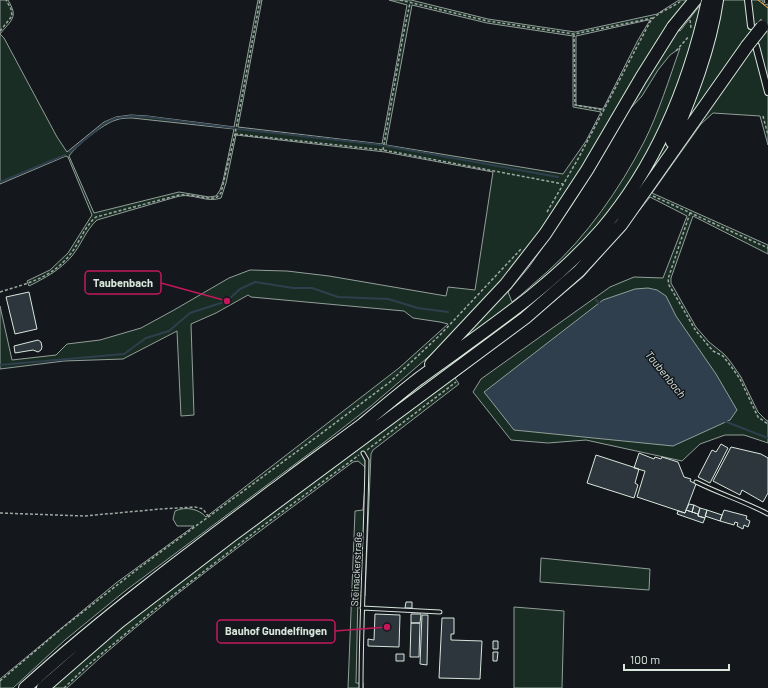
<svg xmlns="http://www.w3.org/2000/svg" width="768" height="688" font-family="Barlow,sans-serif">
<rect width="100%" height="100%" fill="#14181c"/>
<!-- green -->
<path fill="#1a2d24" stroke="#939e99" fill-rule="evenodd" d="M0 0H8C19 18 11 20 0 34Z
M258 0H262L238 127 382 144 407 5 389 0H411L488 19 575 32 657 14 679 0H688L673 27 680 31 704 0H762L764 5 768 4V145L760 116 713 113 701 124 652 193 768 245V254L693 216 671 278V283L696 327 709 342 724 354 730 361 741 377 758 412 766 420 768 421V443L744 435H725L700 444 682 461 586 440 548 443 511 440 473 392 481 379 610 287 634 277 663 278 687 216 650 197 618 237 583 277 541 312 455 378 459 384 373 450 371 454 365 596 358 595 356 683H363V688H348L355 511 363 510 366 472 365 467 358 461 353 462C256 535 155 605 67 688H50L76 664 144 609 363 443 38 688H28L448 355 440 347 371 406 326 441 125 591 65 640 13 688H0V679L116 583 194 526H177L173 519 175 511C186 506 199 509 206 517L399 368 448 324 440 322 413 318 404 311 251 297 248 295 216 313 191 324 194 415 181 416 177 331 123 359 64 361 0 369V306L12 360 56 355 67 344 100 340 141 328 174 310 229 278 250 270 287 271 329 276 446 296 448 287 475 290 493 172 385 152 236 135 226 183 221 198C209 202 201 197 189 196 185 195 180 196 176 197L97 220C86 230 81 245 72 256 60 270 45 278 29 286L27 281 50 270 68 253 92 215 68 157 66 156 0 184V34L4 38 57 137 67 152 104 122 116 117 131 115 147 116 234 127ZM412 5 487 23 573 36V107L601 112 586 141 563 174 386 145ZM761 19 762 35 748 54 746 37ZM648 20H650L638 40 603 109 576 105V36ZM680 48C669 79 659 112 644 142 619 190 587 236 547 272 535 282 524 293 512 302L508 292 529 267 570 208 593 172 628 111 642 96 658 70 670 55ZM132 118 234 129 223 181 220 190 216 196 209 197 179 192 94 213 69 156C76 146 104 123 116 120 121 118 127 118 132 118Z
M541 558 650 569 649 590 540 582Z
M514 607 564 611 562 688H514Z"/>
<!-- water -->
<path fill="#2f3f4d" stroke="#939e99" d="M648 288 657 290 666 296 676 316 716 374 737 410 730 420 673 446 514 430 484 392 603 300 635 289Z"/>
<g fill="none" stroke-linecap="round" stroke-linejoin="round">
<!-- stream -->
<path stroke="#2f3f4d" stroke-width="2" d="M238 129 382 145
M386 146 558 177
M70 152 105 123 116 118 132 116 148 117 234 128
M0 182 65 155
M596 300 600 304
M0 365 124 354 146 338 169 331 190 313 227 301 240 289 255 282 293 288H312L338 297 388 299 418 308 448 312
M724 421 768 438"/>
</g>
<!-- building -->
<path fill="#2c363c" stroke="#d8e6dc" d="M29 292 37 329 15 334 6 297Z
M38 340 41 342 42 347 41 350 38 352 33 350 15 353 14 346Z
M721 444 728 448 710 483 698 477 712 450 716 452Z
M731 447 761 454 768 458V493L763 502 742 490 740 495 713 481Z
M639 453 654 459 655 457 661 459 662 457 678 462 684 477 691 479 690 481 696 484 685 513 637 497 645 471 634 468Z
M596 455 639 469 635 483 638 485 634 498 587 483Z
M689 504 694 505 692 512 686 510Z
M694 505 700 508 698 514 692 512Z
M700 508 707 510 705 518 698 516Z
M686 510 698 514V516L705 518 703 523 677 514 678 511 685 513Z
M707 510 722 515 720 521 705 516Z
M724 510 747 516 746 519 750 521 748 527 744 525 743 529 737 526 738 523 735 522 734 525 720 521Z
M406 602H412V608H405Z
M375 614 400 615 399 647 368 646V639L374 640Z
M411 614H421L420 623H411Z
M422 615H428L427 665 420 664Z
M442 618H454V634H451V640L482 641 480 679 439 678Z
M411 623H420L419 657H410Z
M493 641H498V649H493Z
M493 652H498L497 661H493Z
M396 654H404V661H396Z"/>
<g fill="none" stroke-linecap="round" stroke-linejoin="round">
<defs>
<path id="lane" d="M696 482C720 494 744 501 768 514
M362 608 440 612
M361 688C361 612 366 536 367 460L363 453"/>
<path id="street" d="M748 0 751 26
M756 46 768 92"/>
<path id="highway" d="M672 142C691 96 710 49 717 0
M431 364 506 284 545 234 587 170 641 78 673 27
M25 688C109 612 200 545 291 477 315 459 339 442 363 424 381 409 399 394 417 380 481 333 550 289 602 229 657 164 690 82 708 0
M43 688 119 622 231 536 525 318 579 271 621 225 747 46"/>
</defs>
<!-- lane casing -->
<use href="#lane" stroke="#d8e6dc" stroke-width="5"/>
<!-- street casing -->
<use href="#street" stroke="#d8e6dc" stroke-width="8"/>
<!-- highway casing -->
<use href="#highway" stroke="#d8e6dc" stroke-width="14"/>
<!-- path -->
<path stroke="#9da8a2" stroke-width="1.5" stroke-dasharray="3 2" stroke-linecap="butt" d="M400 0 488 21 574 34 653 18
M764 0 765 4
M690 20 691 28
M0 31 12 16 11 9 6 0
M574 34 575 105 603 110
M676 51 689 36
M763 116 768 135
M235 134 383 150 563 184
M383 150 403 36 410 3
M653 196 768 248
M547 212 578 159 650 22C657 12 672 8 681 1
M690 213 668 279 669 285 696 331 713 351 723 356 733 369 740 379 758 417 768 424
M0 292C28 283 53 278 72 252 80 241 85 226 96 217L179 195C192 194 203 199 216 198L221 193 235 134 260 0
M367 450 456 382
M0 513 84 516 161 509 195 507 203 509 208 516
M0 681 61 629 139 568 318 436 390 382 440 335 521 249
M64 688 87 666 154 610 260 528 359 455"/>
<!-- lane -->
<use href="#lane" stroke="#14181c" stroke-width="3"/>
<!-- street -->
<use href="#street" stroke="#14181c" stroke-width="6"/>
<!-- highway -->
<use href="#highway" stroke="#14181c" stroke-width="12"/>
<defs>
<path id="highway-bridge" d="M673 27 695 0
M747 46 762 27"/>
</defs>
<!-- highway-bridge casing -->
<use href="#highway-bridge" stroke="#d8e6dc" stroke-width="14" stroke-linecap="butt"/>
<!-- highway-bridge -->
<use href="#highway-bridge" stroke="#14181c" stroke-width="12"/>
<!-- power -->
<path stroke="#ffb74d" stroke-width="1" stroke-dasharray="14 3 2 3" stroke-linecap="butt" d="M758 0 768 8"/>
</g>
<g text-anchor="middle" dominant-baseline="central" stroke-width="3" stroke-linejoin="round" paint-order="stroke">
<!-- street labels -->
<g font-size="10" fill="#d8e6dc" stroke="#14181c">
<text transform="translate(356 569) rotate(-87)">Steinackerstraße</text>
</g>
<!-- water labels -->
<g font-size="11" font-style="italic" fill="#d8e6dc" stroke="#14181c">
<text transform="translate(666 374) rotate(51)">Taubenbach</text>
</g>
</g>
<!-- callouts -->
<path fill="none" stroke="#c2185b" stroke-width="1.5" d="M227 301L161 283M387 627L335 631"/>
<g fill="#c2185b" stroke="#14181c" stroke-width="1.5">
<circle cx="227" cy="301" r="4"/>
<circle cx="387" cy="627" r="4"/>
</g>
<g fill="#14181c" stroke="#c2185b" stroke-width="1.5">
<rect x="85" y="271" width="76" height="23" rx="4"/>
<rect x="217" y="620" width="118" height="23" rx="4"/>
</g>
<g font-size="11" text-anchor="middle" font-weight="bold" fill="#d8e6dc">
<text x="123" y="287">Taubenbach</text>
<text x="276" y="635">Bauhof Gundelfingen</text>
</g>
<!-- scale -->
<path d="M624 664v6h105v-6" fill="none" stroke="#d8e6dc" stroke-width="2"/>
<text x="630" y="664" font-size="12" fill="#d8e6dc" stroke="#14181c" stroke-width="3" paint-order="stroke">100 m</text>
</svg>
